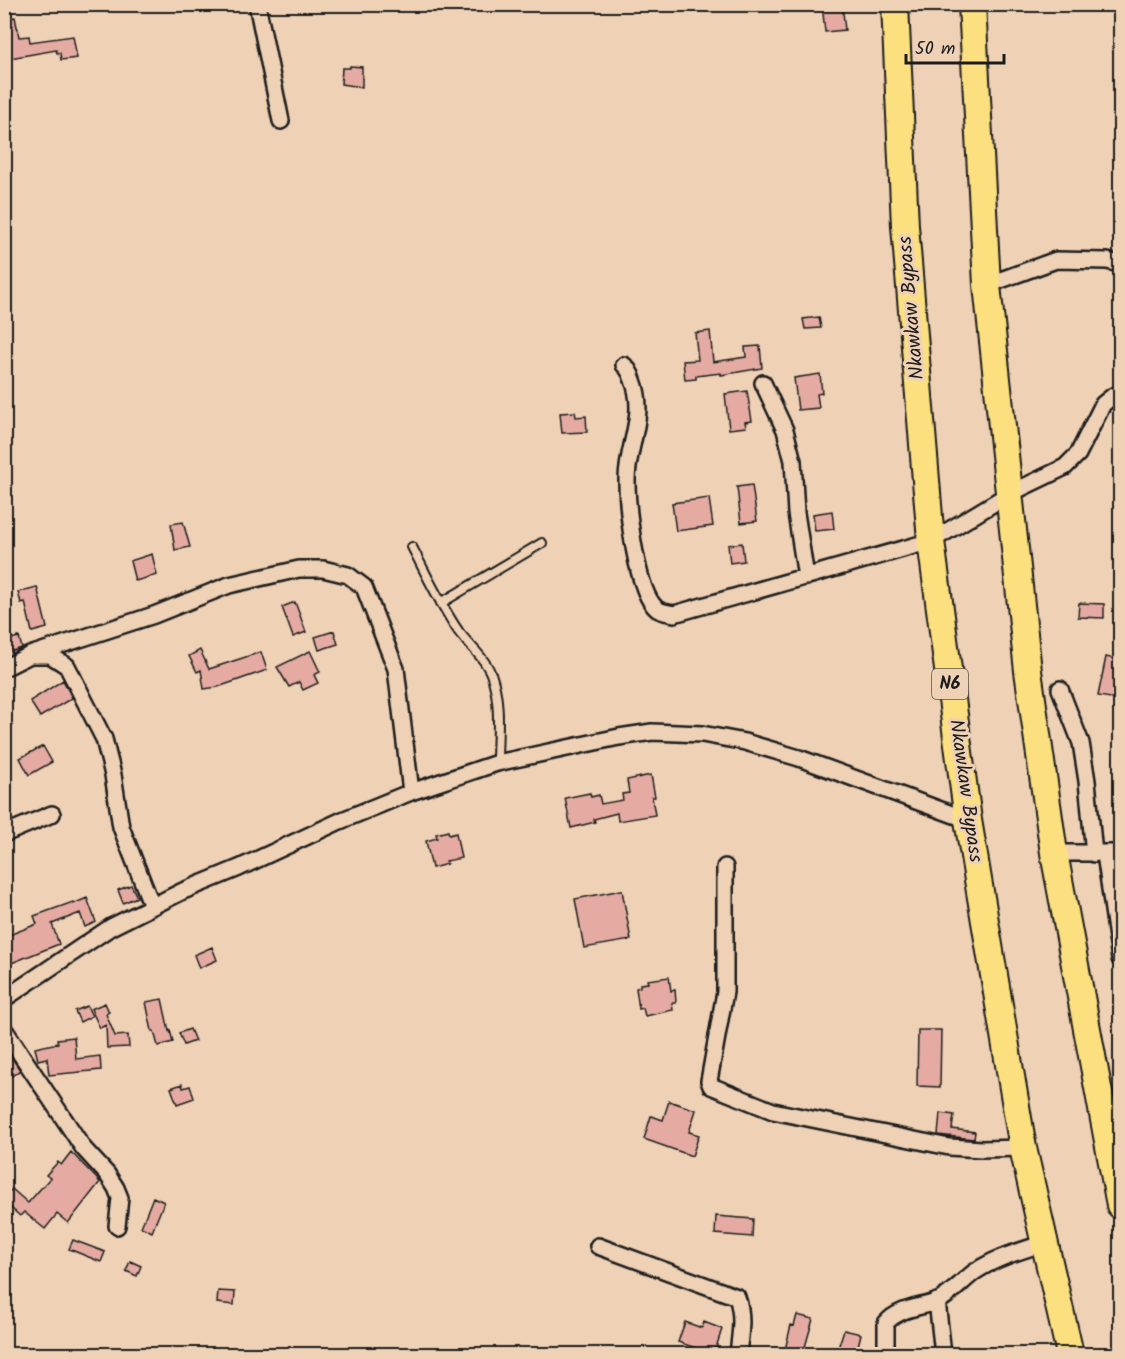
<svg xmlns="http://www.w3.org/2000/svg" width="1125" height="1359" font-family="Kalam,sans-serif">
<rect width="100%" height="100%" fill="#efd2b6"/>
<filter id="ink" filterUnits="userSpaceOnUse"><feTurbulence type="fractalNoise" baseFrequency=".0167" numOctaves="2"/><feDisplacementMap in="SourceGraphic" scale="12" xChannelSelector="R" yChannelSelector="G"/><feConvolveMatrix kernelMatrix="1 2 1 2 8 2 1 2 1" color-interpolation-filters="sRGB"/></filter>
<g filter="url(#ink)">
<!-- building -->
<path fill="#e5aba2" stroke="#1c1c1c" stroke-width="1.5" d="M822 4H842L845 30 825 32Z
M15 17 19 37 29 36 30 42 73 36 77 58 61 60 60 53H57L56 50 4 59V19Z
M350 66 362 67V87L341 84 342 68H350Z
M819 317 821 328 805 329 803 319Z
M710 331 713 362 746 357 745 347 760 346 762 368 721 375V373L696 376V379L685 380 683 361 698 360 695 333Z
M820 374 822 393 817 394 819 408 798 410 794 378Z
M747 391 752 421 745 422 746 427 729 429 725 394Z
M575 412 576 417 586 416 587 432 562 433 560 413Z
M752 485 757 521 741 523 737 487Z
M709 498 713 526 676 531 672 503Z
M832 511 834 529 815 531 813 514Z
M183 522 190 547 175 550 171 524Z
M742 543 744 561 730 563 728 545Z
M152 554 157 575 135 581 130 561Z
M37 587 47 628 32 632 25 602 21 603 18 592Z
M295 602 306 632 293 637 282 607Z
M1079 603 1104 604V618L1078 617Z
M334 631 338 644 319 650 315 637Z
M19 637 22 648 9 652 6 640Z
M200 650 209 669 261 652 267 670 218 687 204 689 201 670 197 672 189 656Z
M310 651 320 672 314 675 318 683 303 690 299 682 289 687 277 667Z
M1106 657 1120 660V679L1117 699 1098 696Z
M63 680 72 698 40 717 30 701Z
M43 746 52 762 29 775 20 758Z
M651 775 655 797H652L655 815 618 821 617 813 594 819 595 822 571 828 565 798 590 793 591 797 599 795 601 804 623 800 622 794 629 793 627 780Z
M448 831 449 835 456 833 461 858 446 861 447 864 432 868 426 841 437 838 436 834Z
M131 885 137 897 123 903 118 890Z
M622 890 631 940 584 948 575 899Z
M87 898 96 922 85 927 80 913 52 924 59 944 9 964 4 951V937L37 924 34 916 73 902V904Z
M212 947 217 960 199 968 194 955Z
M669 977 671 991 675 990 676 1003H672L673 1010 645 1016 643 1008 639 1009 636 988 640 987V984L648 983 647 980Z
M162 999 169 1031 170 1030 173 1042 158 1046 154 1031H152L146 1002Z
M105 1003 109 1012 106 1014 115 1036 128 1035 129 1047 107 1048 106 1025 100 1028 91 1009Z
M87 1006 92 1016 80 1022 75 1011Z
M190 1029 195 1041 184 1045 179 1033Z
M918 1030H941L940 1087 917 1086Z
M74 1037 76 1059 100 1056 101 1070 49 1075 47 1058 38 1060 35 1048 58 1043 57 1039Z
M6 1049 20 1070 12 1076 4 1065Z
M182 1084 183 1088 190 1086 194 1098 177 1104 171 1088Z
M669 1101 696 1110 689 1132 699 1135 692 1156 644 1139 651 1116 663 1120Z
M940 1113 954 1115 952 1129 975 1132 974 1139 938 1135Z
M71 1152 100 1182 68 1223 57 1214 45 1229 24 1212 20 1216 11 1208 4 1215V1197L12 1189 28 1203 50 1178 46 1175 58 1162 61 1165Z
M153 1197 164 1202 152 1232 141 1227Z
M716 1216 753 1219 752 1237 715 1234Z
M73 1240 105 1252 101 1262 69 1249Z
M130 1261 141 1266 137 1276 126 1271Z
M218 1291 235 1292 234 1305 217 1303Z
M797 1315 813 1319 803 1354H784L791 1325 794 1326Z
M685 1322 702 1328 704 1322 722 1329 714 1354 678 1342Z
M844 1330 861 1334 856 1354H836Z"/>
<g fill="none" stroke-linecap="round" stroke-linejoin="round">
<defs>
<path id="service" d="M412 547C427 576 441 606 459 632 471 648 488 660 493 680 501 707 497 736 497 763
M441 603 542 543"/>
<path id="minor" d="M257 4 281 121
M987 285 1056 260 1107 261 1120 264
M624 365C629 369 631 374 633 380 647 416 627 445 627 480 627 507 636 592 657 609 661 612 669 613 674 614L931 541 1009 494 1065 467 1078 454 1103 404 1113 396 1120 395
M763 383 785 430 793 461 796 513 806 577
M30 655 154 615 229 585 299 569H323L348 575 364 587 396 669 411 792
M4 668 30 655H50L67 666 104 739 113 775 121 827 152 906
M1060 689 1081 743 1087 781 1094 854
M4 834 52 814
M1054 853H1120
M1105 854 1120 959
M725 867V992L709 1081 711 1086 773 1111 949 1147 982 1149 1023 1148
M4 999 111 927 183 891 239 868 340 821 411 792 497 763 619 737 652 732 702 734 745 742 799 758 968 820
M4 1029 84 1149 107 1174 116 1188 120 1198 117 1226
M598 1246 737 1297C744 1317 740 1335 738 1354
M937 1301 943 1354
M886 1354V1323C899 1308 918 1308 936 1302 949 1297 964 1279 976 1271 997 1257 1021 1251 1044 1243"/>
<path id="trunk" d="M895 4 905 226 931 541 968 820 1023 1148 1070 1354
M972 4 987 285 1028 671 1054 853 1120 1205"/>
</defs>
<!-- service casing -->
<use href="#service" stroke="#1c1c1c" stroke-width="12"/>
<!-- minor casing -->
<use href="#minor" stroke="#1c1c1c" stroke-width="20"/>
<!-- trunk casing -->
<use href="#trunk" stroke="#1c1c1c" stroke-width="30"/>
<!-- service -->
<use href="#service" stroke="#efd2b6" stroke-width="8"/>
<!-- minor -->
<use href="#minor" stroke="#efd2b6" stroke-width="15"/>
<!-- trunk -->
<use href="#trunk" stroke="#fce080" stroke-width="26"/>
</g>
</g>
<g text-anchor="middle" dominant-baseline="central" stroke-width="6" stroke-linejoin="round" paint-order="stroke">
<!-- shield labels -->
<rect fill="#efd2b6" stroke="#5b534a" stroke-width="1.5" x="932" y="669" width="36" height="30" rx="4.5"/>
<g font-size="18" font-weight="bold" fill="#1c1c1c">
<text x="950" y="684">N6</text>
</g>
<!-- street labels -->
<g font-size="20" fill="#1c1c1c" stroke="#efd2b6">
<text transform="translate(912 308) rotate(-95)">Nkawkaw Bypass</text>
<text transform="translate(965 791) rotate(82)">Nkawkaw Bypass</text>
</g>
</g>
<!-- margin -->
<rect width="1125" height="1359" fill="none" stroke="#efd2b6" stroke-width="24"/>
<rect x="12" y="12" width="1101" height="1335" fill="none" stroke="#1c1c1c" stroke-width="2" filter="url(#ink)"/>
<!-- scale -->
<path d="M906 54v9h98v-9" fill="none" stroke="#1c1c1c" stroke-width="3"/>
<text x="915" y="54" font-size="18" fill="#1c1c1c" stroke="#efd2b6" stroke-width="4.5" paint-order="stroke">50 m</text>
</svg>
